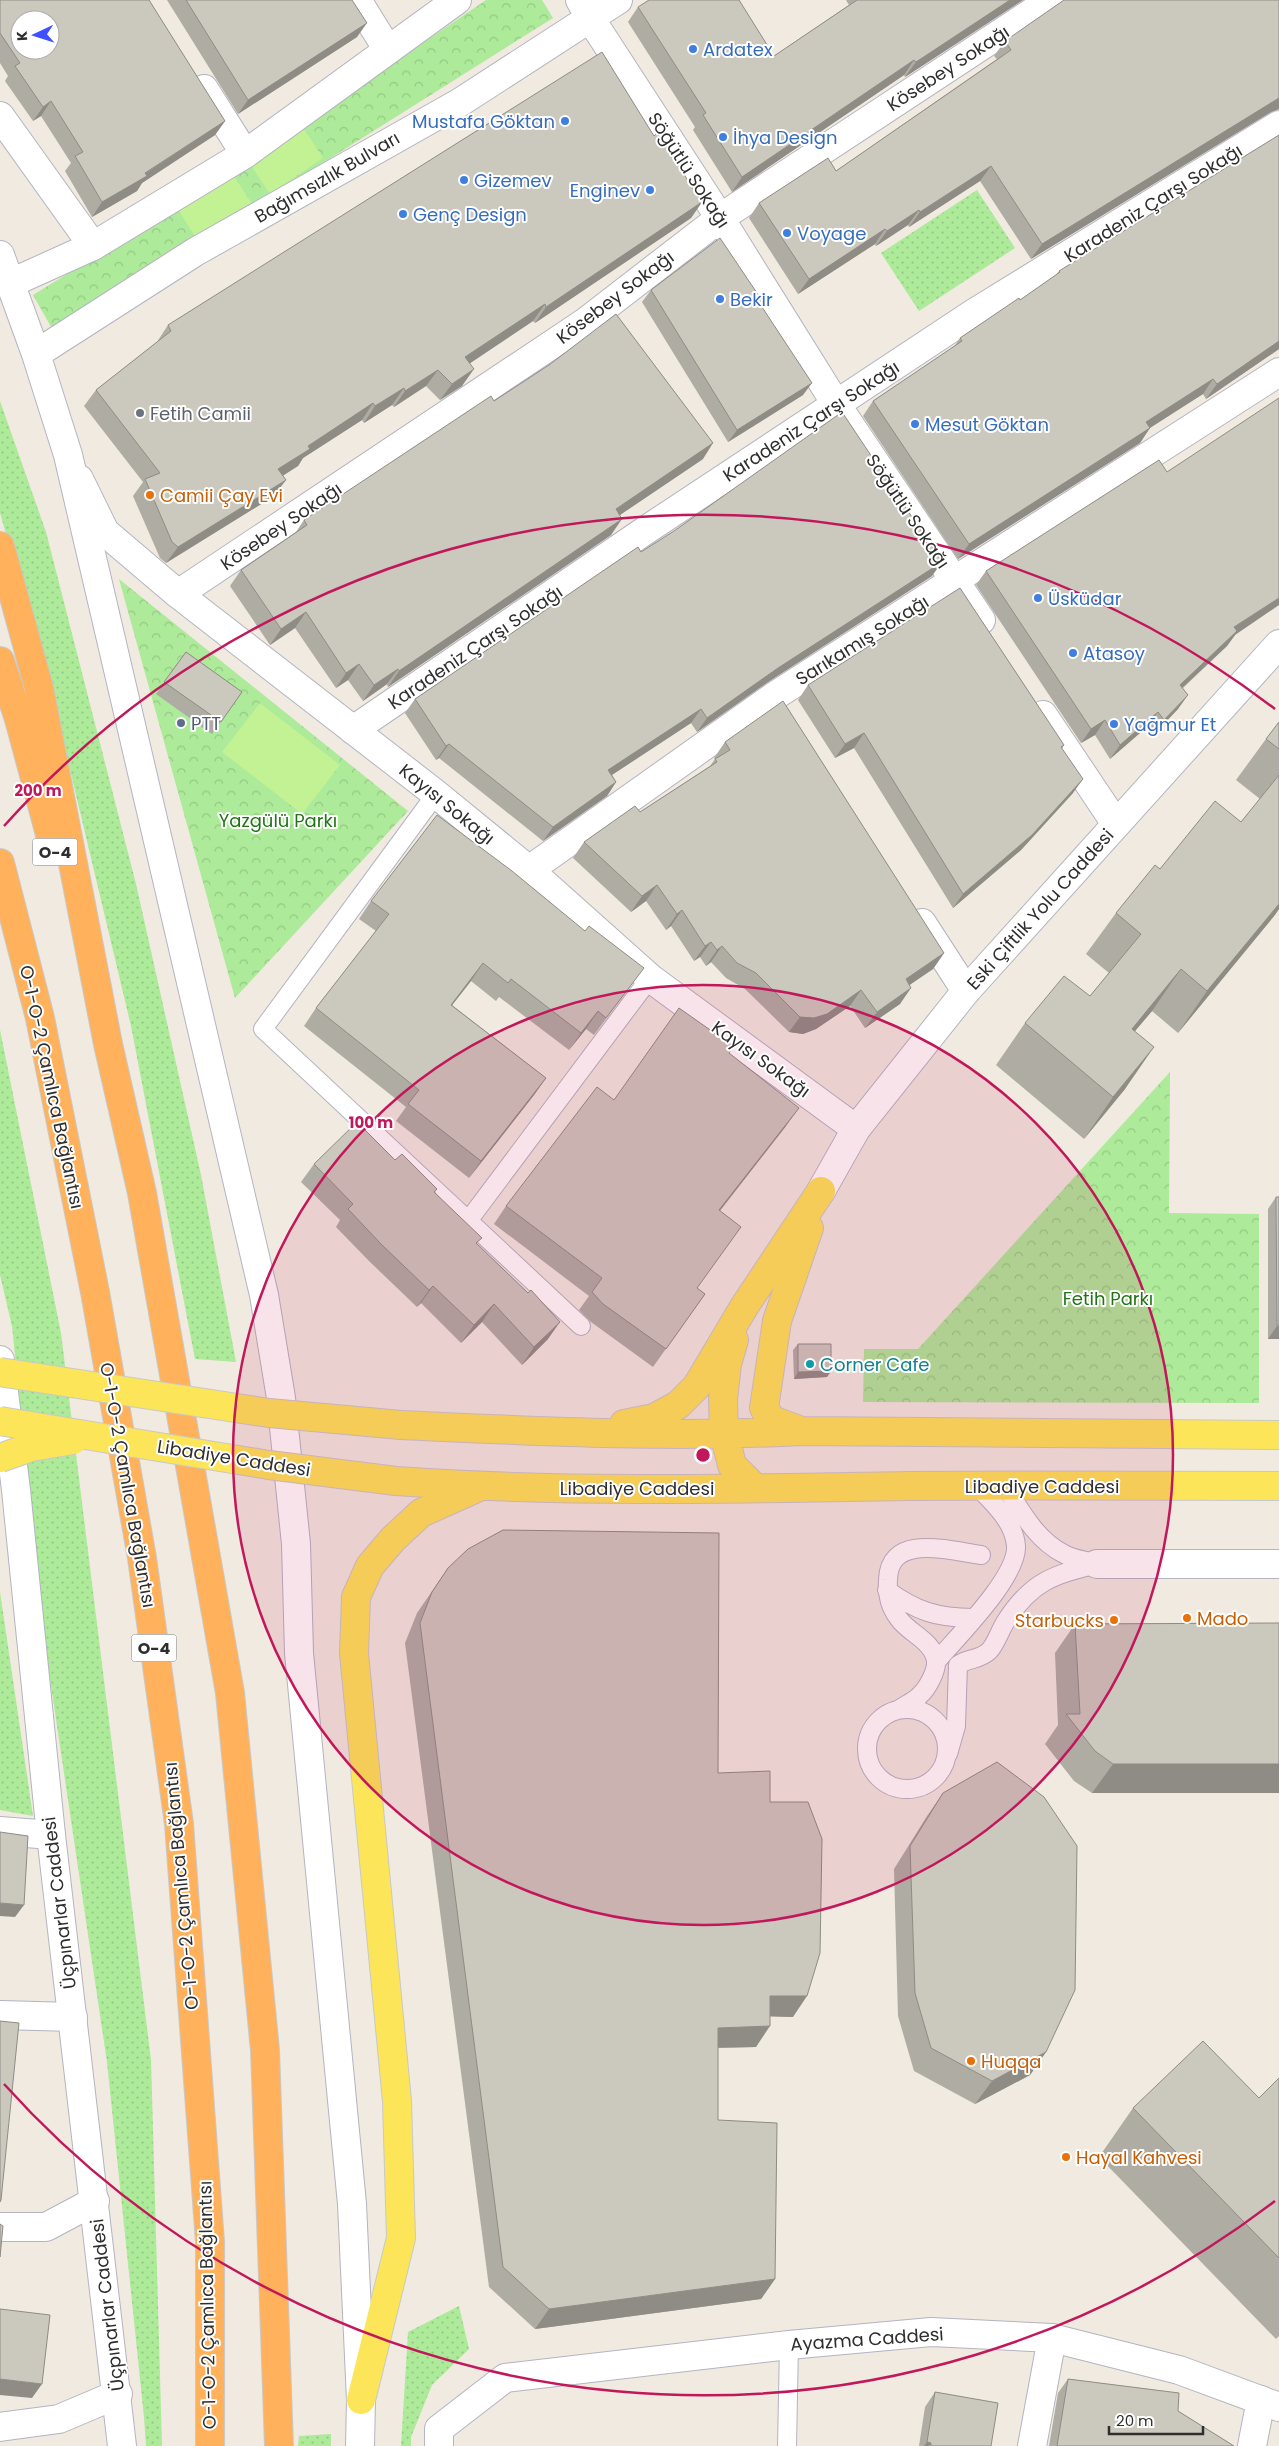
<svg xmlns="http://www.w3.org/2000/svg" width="1279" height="2446" font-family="Poppins,sans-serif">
<defs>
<pattern id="grass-dots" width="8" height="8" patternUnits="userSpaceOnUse" patternTransform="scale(1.25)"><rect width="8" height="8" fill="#adea99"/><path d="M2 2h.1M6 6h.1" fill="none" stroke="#95c984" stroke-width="1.8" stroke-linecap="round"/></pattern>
<pattern id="park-crowns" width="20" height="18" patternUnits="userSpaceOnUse" patternTransform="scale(1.25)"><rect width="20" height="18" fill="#adea99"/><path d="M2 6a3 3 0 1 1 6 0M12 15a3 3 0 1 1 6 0" fill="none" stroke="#95c984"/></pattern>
</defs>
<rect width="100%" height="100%" fill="#f0eae0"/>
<!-- grass -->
<path fill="url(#grass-dots)" d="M977 190 1015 248 919 311 881 253Z
M0 401 46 532 136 884 201 1175 236 1362 195 1359 131 1026 52 694 0 513Z
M0 1030 61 1333 151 2060 162 2446H146L144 2417 107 2062 46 1652 12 1326 0 1275Z
M0 1592 33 1816 0 1810Z
M459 2306 469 2349 432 2385 411 2437V2446H401L408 2332Z
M331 2434V2446H298L299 2436Z"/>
<!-- park -->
<path fill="url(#park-crowns)" d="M486 0H542L553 18 54 332 33 295 247 163Z
M119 579 408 811 235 998Z
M1170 1072 1169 1213 1259 1214V1403L863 1402 864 1349H918Z"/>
<!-- pitch -->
<path fill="#c2f294" d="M304 129 323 158 270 194 250 164Z
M233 175 253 205 198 241 179 211Z
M260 703 340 765 302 814 222 752Z"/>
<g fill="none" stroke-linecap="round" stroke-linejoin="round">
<defs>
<path id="lane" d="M436 794 263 1029 581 1326
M468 1221 650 978
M1005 1486C1021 1511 1036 1540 1064 1554 1073 1559 1084 1560 1094 1563
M887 1590C916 1611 937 1618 973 1618
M936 1662C956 1638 1018 1577 1016 1546 1014 1521 993 1503 977 1486
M867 1749a40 40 0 1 1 80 0a40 40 0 1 1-80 0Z
M898 1710C905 1705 915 1701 920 1695 927 1689 937 1671 936 1661 933 1641 910 1634 899 1619 890 1607 887 1596 888 1580 889 1532 951 1551 981 1555
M948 1754 956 1726 958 1665C968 1658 980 1660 989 1651 996 1644 1000 1630 1006 1621 1032 1581 1053 1575 1097 1564
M787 2446 789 2345"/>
<path id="street" d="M357 0 388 50
M580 0 590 18 720 218 836 404 981 620
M204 89 245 154
M0 116 93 246
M79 479 105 532 178 594 436 794 529 870 650 978 856 1129
M178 594 584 323 720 218 1051 0
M1043 715 1116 824
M353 730 646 530 974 313 1279 125
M529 870 776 695 1279 372
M922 923 966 991
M1097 1564H1279
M0 1831 51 1835
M0 2015 73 2017
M0 2227H46L95 2201
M0 2427 59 2419 118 2394
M1032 2446 1052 2338
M1252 2446 1261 2400"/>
<path id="secondary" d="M0 255 36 354 68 455 264 1295 281 1398 296 1544 299 1653 352 2204 361 2400 360 2446
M11 283 93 246 245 154 457 0
M36 354 195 252 459 103 618 0
M821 1191 856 1129 966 991 1279 644
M0 1360 16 1490 51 1835 122 2446
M439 2446V2429L505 2378 789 2345 931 2332 1052 2338 1179 2370 1279 2407"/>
<path id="primary" d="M734 1340 727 1364 723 1399 724 1433 732 1465 755 1488
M624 1424 654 1418 678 1405 697 1386 744 1307 821 1191
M401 1425C534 1431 668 1438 801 1431L1279 1435
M799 1430 772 1420 764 1408 777 1321 809 1228
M396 1481C567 1493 739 1489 910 1486 1033 1485 1156 1486 1279 1486
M361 2400 401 2238 397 2101 354 1653 356 1597 370 1566 393 1539 421 1513 479 1487"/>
<path id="highway" d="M0 546 39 688 108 1044 142 1193 230 1693 265 2050 279 2446
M0 661 19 719 51 838
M0 863 40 1018 95 1292 142 1558 179 1824 210 2242V2446"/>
</defs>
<!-- lane casing -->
<use href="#lane" stroke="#b4b4c2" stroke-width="20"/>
<!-- street casing -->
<use href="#street" stroke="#b4b4c2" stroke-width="30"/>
<!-- secondary casing -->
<use href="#secondary" stroke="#b4b4c2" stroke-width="30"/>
<!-- primary casing -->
<use href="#primary" stroke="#c9c9c9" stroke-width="30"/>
<!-- highway casing -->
<use href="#highway" stroke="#c9c9c9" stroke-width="30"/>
<!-- lane -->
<use href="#lane" stroke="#fff" stroke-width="18"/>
<!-- street -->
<use href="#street" stroke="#fff" stroke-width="28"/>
<!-- secondary -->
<use href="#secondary" stroke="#fff" stroke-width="28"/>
<!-- primary -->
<use href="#primary" stroke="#fce558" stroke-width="28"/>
<!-- highway -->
<use href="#highway" stroke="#ffb15c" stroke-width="28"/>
<defs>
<path id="primary-bridge" d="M0 1372 269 1413 401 1425
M0 1421 269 1465 396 1481
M0 1458 31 1447 73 1440"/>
</defs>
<!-- primary-bridge casing -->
<use href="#primary-bridge" stroke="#c9c9c9" stroke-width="30" stroke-linecap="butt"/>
<!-- primary-bridge -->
<use href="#primary-bridge" stroke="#fce558" stroke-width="28"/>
</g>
<!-- wall -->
<path fill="#afaca3" d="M0 0 225 121 215 135 142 183 137 191 92 217 65 171 71 163 41 116 33 121 5 81 8 76 0 63Z
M167 0H352L357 37 238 114Z
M846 0H1023L905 77 904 75 732 192 693 130 695 127 628 22 638 7 774 56 849 5Z
M1279 0V109L1271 112 1031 259 980 181 909 227 908 225 876 246 875 244 798 294 749 218 759 203 836 171 997 59 994 56 1005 41Z
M702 202 691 218 535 323 533 321 470 363 462 386 440 400 426 386 394 407 392 405 364 423 362 420 303 458 298 466 283 475 274 496 166 563 160 558 133 496 143 482 84 406 96 390 157 342 168 325Z
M1059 271 1279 349 1206 399 1203 394 1150 427 1140 443 958 559 863 416 873 401 954 347 960 338 1020 300 1055 276Z
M651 290 763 302 761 305 803 395 728 442 642 302Z
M494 401 703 459 620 515 611 535 388 687 387 684 363 701 348 680 336 688 295 628 270 645 230 586 241 570 296 532 304 520Z
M641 552 932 576 768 682 697 732 691 723 612 775 616 782 607 796 543 841 439 758 436 760 405 713 415 699Z
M986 571 1235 635 1227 646 1183 688 1178 709 1154 734 1148 726 1110 759 1095 735 1081 743 976 585Z
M186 652 242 692 212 734 156 694Z
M808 685 1064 745 1062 749 1073 793 1021 850 953 908 854 748 835 758 798 700Z
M1279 722V909L1178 1033 1152 1011 1135 1031 1125 1089 1084 1139 996 1065 1025 1023 1090 996 1109 973 1086 954 1116 913 1160 869 1241 822 1260 799 1236 780 1266 739Z
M725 742 944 953 933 969 909 985 900 1004 865 1028 850 1006 816 1029 803 1034 789 1032 745 989 726 978 711 962 706 966 700 957 694 961 671 926 666 930 646 901 631 912 573 858 584 842 640 812 710 766 715 759 714 758Z
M371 901 631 985 594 1035 586 1029 569 1050 499 997 496 1001 471 981 452 1005 546 1078 534 1095 469 1178 396 1121 406 1107 304 1026 316 1008 376 931 359 919Z
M729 1053 786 1126 720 1211 697 1288 705 1294 653 1367 591 1322 579 1310 589 1296 494 1224 506 1206 614 1100Z
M395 1160 437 1189 435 1192 477 1244 548 1339 522 1365 482 1322 461 1343 421 1303 417 1307 369 1261 336 1227 340 1220 301 1182 314 1164Z
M1276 1197 1279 1339H1268V1209Z
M798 1344 831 1371 827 1377 794 1379 793 1350Z
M448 1568 718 1773 770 1802 793 2017 770 2016 756 2047 718 2048V2120L775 2279 761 2299 535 2329 489 2287 405 1643 417 1613Z
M1279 1623V1793H1092L1074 1781 1045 1744 1058 1725 1055 1653 1075 1624Z
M943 1793 1046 2052 1030 2075 975 2104 914 2071 898 2016 894 1869 927 1816Z
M1279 2078V2336L1276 2339 1099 2157 1133 2108 1259 2098Z
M1068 2379 1178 2411 1234 2446H1049L1058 2393Z
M935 2392 991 2446H919L925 2407Z"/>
<!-- shaded-wall -->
<path fill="#8e8c85" d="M1010 0H1023L905 77 916 62Z
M367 23 357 37 238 114 248 100Z
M914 60 904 75 732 192 742 177Z
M1279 98V109L1271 112 1031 259 1042 244Z
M51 101 41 116 33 121 43 107Z
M225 121 215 135 142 183 137 191 92 217 102 202Z
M991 166 980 181 909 227 920 212Z
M702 202 691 218 535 323 546 307Z
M919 210 908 225 876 246 887 231Z
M885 229 875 244 798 294 809 279Z
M545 304 533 321 454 374 465 357Z
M1279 341V349L1206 399 1217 384Z
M474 369 462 386 440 400 452 384Z
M438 370 426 386 394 407 405 391Z
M1213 379 1203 394 1136 437 1146 422Z
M812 383 803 395 728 442 737 430Z
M404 388 392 405 364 423 375 406Z
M373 403 362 420 303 458 298 466 267 486 278 469 308 446Z
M1150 428 1140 443 958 559 969 544Z
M713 443 703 459 605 525 616 509Z
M286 480 274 496 166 563 178 547Z
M622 519 611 535 388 687 399 671Z
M942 562 932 576 768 682 697 732 707 718 778 668Z
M1279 598V605L1235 635 1227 646 1170 699 1180 685 1234 627Z
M306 612 295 628 270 645 281 629Z
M359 664 348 680 336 688 346 673Z
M398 669 387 684 363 701 374 685Z
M1188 695 1178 709 1154 734 1164 720Z
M701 709 691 723 598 784 608 770Z
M1158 712 1148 726 1110 759 1120 745Z
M1105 720 1095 735 1081 743 1091 729Z
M864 733 854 748 835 758 845 744Z
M449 744 439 758 436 760 446 746Z
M1083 779 1073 793 1021 850 953 908 963 894Z
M616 782 607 796 543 841 553 827Z
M657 885 646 901 631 912 642 896Z
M1279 904V909L1275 915 1178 1033 1207 991Z
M682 910 671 926 666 930 677 914Z
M711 942 700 957 694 961 705 946Z
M722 946 711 962 706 966 717 950Z
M944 953 933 969 895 995 906 979Z
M483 963 471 981 439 1022 451 1005Z
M1181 969 1152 1011 1102 1070 1132 1029Z
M911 988 900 1004 865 1028 877 1012Z
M861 990 850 1006 816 1029 803 1034 789 1032 800 1017Z
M598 1011 586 1029 569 1050 581 1033Z
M1154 1047 1125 1089 1084 1139 1113 1097Z
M546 1078 534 1095 469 1178 481 1161Z
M799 1108 786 1126 706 1228 719 1210Z
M433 1286 421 1303 417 1307 429 1290Z
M494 1304 482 1322 461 1343 474 1325Z
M560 1322 548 1339 522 1365 534 1347Z
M1277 1326H1279V1339H1268Z
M831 1371 827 1377 794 1379 798 1372Z
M1113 1764H1279V1793H1092Z
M0 1903 24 1905 15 1917 0 1916Z
M770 1996H807L793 2017 756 2016Z
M770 2026 756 2047 703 2048 718 2028Z
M1046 2052 1030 2075 975 2104 992 2081Z
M775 2279 761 2299 535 2329 549 2309Z
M0 2379 42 2384 32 2398 0 2395Z
M927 2442 931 2443 929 2446H924Z"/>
<!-- building -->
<path fill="#cbc8be" stroke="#8e8c85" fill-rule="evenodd" d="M0 0H149L225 121 145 173 147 176 102 202 75 156 83 152 51 101 43 107 15 66 20 63 0 33ZM20 20H50V50H20Z
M186 0H352L367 23 248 100Z
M649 0H739L774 56 857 0H1010L916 62 914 60 742 177 703 115 706 113 638 7Z
M1064 0H1279V98L1042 244 991 166 920 212 919 210 887 231 885 229 809 279 759 203 828 158 836 171 1011 50 1005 41Z
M602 52 654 136 657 133 702 202 546 307 545 304 465 357 474 369 452 384 438 370 405 391 404 388 375 406 373 403 308 446 310 449 278 469 286 480 178 547 172 542 145 479 160 473 96 390 171 331 168 325Z
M1279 135V341L1217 384 1213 379 1146 422 1150 428 969 544 873 401 962 341 960 338 1019 298 1020 300 1060 272 1059 271Z
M720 238 763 302 760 304 812 383 737 430 651 290Z
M616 314 713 443 616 509 622 519 399 671 398 669 374 685 359 664 346 673 306 612 281 629 241 570 307 525 304 520 491 396 494 401 549 365Z
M1279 398V598L1234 627 1237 631 1180 685 1188 695 1164 720 1158 712 1120 745 1105 720 1091 729 986 571 1159 460 1167 472Z
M842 412 942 562 778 668 707 718 701 709 608 770 616 782 553 827 449 744 446 746 415 699 638 547 641 552 674 531Z
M960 588 1064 745 1061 747 1083 779 1032 835 963 894 864 733 845 744 808 685Z
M186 652 242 692 221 722 164 682Z
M783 701 944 953 906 979 911 988 877 1012 861 990 827 1014 814 1018 800 1017 756 973 737 963 722 946 717 950 711 942 705 946 682 910 677 914 657 885 642 896 584 842 635 806 640 812 717 762 715 759 730 750 725 742Z
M1279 722V749L1266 739Z
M1279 775V904L1207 991 1181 969 1132 1029 1154 1047 1113 1097 1025 1023 1064 976 1090 996 1141 934 1116 913 1155 865 1160 869 1215 801 1241 822Z
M437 815 512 871 585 931 589 926 644 968 606 1018 598 1011 581 1033 511 979 508 983 483 963 451 1005 546 1078 481 1161 408 1104 419 1090 316 1008 389 914 371 901Z
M679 1008 733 1046 729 1053 799 1108 719 1210 741 1227 697 1288 705 1294 666 1349 603 1304 592 1292 602 1278 506 1206 597 1087 614 1100Z
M357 1122 395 1160 402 1154 437 1189 434 1192 482 1238 476 1243 528 1293 531 1290 560 1322 534 1347 494 1304 474 1325 433 1286 429 1290 381 1244 348 1209 353 1204 314 1164Z
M1276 1197H1279V1326H1277Z
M798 1344H831V1371L798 1372Z
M503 1530 719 1533 718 1773 770 1771V1802H808L822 1839 820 1953 807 1996H770V2026L718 2028V2120L777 2123 775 2279 549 2309 503 2267 420 1623 432 1592 448 1568 468 1549Z
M1279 1623V1764H1113L1095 1751 1066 1714H1080L1075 1624Z
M997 1762 1044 1797 1077 1846 1075 1990 1046 2052 992 2081 931 2048 915 1993 910 1846 943 1793Z
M0 1832 28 1836 24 1905 0 1903Z
M0 2021 19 2023 1 2200 0 2202Z
M1203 2041 1259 2098 1279 2078V2258L1133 2108Z
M0 2224 3 2226 0 2257Z
M0 2309 50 2315 42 2384 0 2379Z
M1068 2379 1179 2393 1178 2411 1234 2446H1057Z
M935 2392 998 2403 991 2446H931V2443L927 2442Z"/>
<!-- distance rings -->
<circle cx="703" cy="1455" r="470" fill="#c2185b" fill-opacity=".12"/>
<g fill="none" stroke="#c2185b" stroke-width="2.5">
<circle cx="703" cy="1455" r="470"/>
<path d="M1275 2201A940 940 0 0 1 4 2084M4 826A940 940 0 0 1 1275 709"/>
</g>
<!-- markers -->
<g fill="#3f7fe0" stroke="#fff" stroke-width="2">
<circle cx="693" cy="49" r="5"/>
<circle cx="565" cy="121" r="5"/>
<circle cx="723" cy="137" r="5"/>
<circle cx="464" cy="180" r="5"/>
<circle cx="650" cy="190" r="5"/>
<circle cx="403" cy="214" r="5"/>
<circle cx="787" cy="233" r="5"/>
<circle cx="720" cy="299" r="5"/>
<circle cx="915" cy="424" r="5"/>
<circle cx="1038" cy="598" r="5"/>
<circle cx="1073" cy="653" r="5"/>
<circle cx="1114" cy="724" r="5"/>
</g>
<circle fill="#6b7280" stroke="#fff" stroke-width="2" cx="140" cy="413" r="5"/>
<g fill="#e8710a" stroke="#fff" stroke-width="2">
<circle cx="150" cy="495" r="5"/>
<circle cx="1187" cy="1618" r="5"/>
<circle cx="1114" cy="1620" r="5"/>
<circle cx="971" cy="2061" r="5"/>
<circle cx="1066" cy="2157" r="5"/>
</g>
<circle fill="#5c6f8a" stroke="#fff" stroke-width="2" cx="181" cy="723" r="5"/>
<circle fill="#0f9aa8" stroke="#fff" stroke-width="2" cx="810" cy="1364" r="5"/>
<g text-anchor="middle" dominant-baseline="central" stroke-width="4" stroke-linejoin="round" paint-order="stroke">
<!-- shield labels -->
<g fill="#fff" stroke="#6d6d6d" stroke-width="1">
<rect x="32.5" y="838.5" width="45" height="27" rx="4"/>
<rect x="131.5" y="1634.5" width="45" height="27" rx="4"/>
</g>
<g font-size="16" font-weight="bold" fill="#2e2e2e">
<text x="55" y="852">O-4</text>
<text x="154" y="1648">O-4</text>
</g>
<!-- shop labels -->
<g font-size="18" fill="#366cbe" stroke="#fff" text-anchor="start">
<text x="703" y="49">Ardatex</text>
<text x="555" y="121" text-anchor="end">Mustafa Göktan</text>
<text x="733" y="137">İhya Design</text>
<text x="474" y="180">Gizemev</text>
<text x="640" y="190" text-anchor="end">Enginev</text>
<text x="413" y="214">Genç Design</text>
<text x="797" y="233">Voyage</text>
<text x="730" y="299">Bekir</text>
<text x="925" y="424">Mesut Göktan</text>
<text x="1048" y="598">Üsküdar</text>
<text x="1083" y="653">Atasoy</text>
<text x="1124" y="724">Yağmur Et</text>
</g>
<!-- street labels -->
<g font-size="18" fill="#2e2e2e" stroke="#fff">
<text transform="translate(948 68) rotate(-33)">Kösebey Sokağı</text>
<text transform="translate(689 170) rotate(57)">Söğütlü Sokağı</text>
<text transform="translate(327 177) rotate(-30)">Bağımsızlık Bulvarı</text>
<text transform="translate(1153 203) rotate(-32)">Karadeniz Çarşı Sokağı</text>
<text transform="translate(615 297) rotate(-37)">Kösebey Sokağı</text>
<text transform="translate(811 421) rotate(-33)">Karadeniz Çarşı Sokağı</text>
<text transform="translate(908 511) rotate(56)">Söğütlü Sokağı</text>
<text transform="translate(281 526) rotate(-34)">Kösebey Sokağı</text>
<text transform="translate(862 640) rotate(-32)">Sarıkamış Sokağı</text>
<text transform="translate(475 647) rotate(-34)">Karadeniz Çarşı Sokağı</text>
<text transform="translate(447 804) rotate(39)">Kayısı Sokağı</text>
<text transform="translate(1040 909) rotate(-48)">Eski Çiftlik Yolu Caddesi</text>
<text transform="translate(761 1059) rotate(36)">Kayısı Sokağı</text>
<text transform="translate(52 1087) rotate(78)">O-1-O-2 Çamlıca Bağlantısı</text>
<text transform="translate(234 1458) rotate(9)">Libadiye Caddesi</text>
<text transform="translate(128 1485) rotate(80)">O-1-O-2 Çamlıca Bağlantısı</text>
<text x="1042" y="1486">Libadiye Caddesi</text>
<text x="637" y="1488">Libadiye Caddesi</text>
<text transform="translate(181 1886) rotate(-95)">O-1-O-2 Çamlıca Bağlantısı</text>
<text transform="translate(59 1903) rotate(-97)">Üçpınarlar Caddesi</text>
<text transform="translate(107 2305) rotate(-97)">Üçpınarlar Caddesi</text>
<text transform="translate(207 2305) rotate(-91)">O-1-O-2 Çamlıca Bağlantısı</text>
<text transform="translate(867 2339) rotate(-4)">Ayazma Caddesi</text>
</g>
<!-- worship labels -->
<g font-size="18" fill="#5b616d" stroke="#fff" text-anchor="start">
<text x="150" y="413">Fetih Camii</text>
</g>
<!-- food labels -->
<g font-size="18" fill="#c56008" stroke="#fff" text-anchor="start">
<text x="160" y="495">Camii Çay Evi</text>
<text x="1197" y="1618">Mado</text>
<text x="1104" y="1620" text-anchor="end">Starbucks</text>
<text x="981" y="2061">Huqqa</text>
<text x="1076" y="2157">Hayal Kahvesi</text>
</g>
<!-- service labels -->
<g font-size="18" fill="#4e5e75" stroke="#fff" text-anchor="start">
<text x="191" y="723">PTT</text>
</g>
<!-- park labels -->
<g font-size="18" fill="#207415" stroke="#fff">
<text x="278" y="820">Yazgülü Parkı</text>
<text x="1108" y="1298">Fetih Parkı</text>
</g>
<!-- culture labels -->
<g font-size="18" fill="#0d838f" stroke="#fff" text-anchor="start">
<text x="820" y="1364">Corner Cafe</text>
</g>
</g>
<circle cx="703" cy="1455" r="8" fill="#c2185b" stroke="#fff" stroke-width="2.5"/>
<g font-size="15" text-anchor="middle" font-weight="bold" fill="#c2185b" stroke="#fff" stroke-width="4" stroke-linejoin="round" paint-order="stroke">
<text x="38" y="796">200 m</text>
<text x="371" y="1128">100 m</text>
</g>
<!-- north arrow -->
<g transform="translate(35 35) rotate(266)"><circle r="24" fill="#ffffff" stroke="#ababab"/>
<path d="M0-4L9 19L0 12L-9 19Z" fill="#3e50ff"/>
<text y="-8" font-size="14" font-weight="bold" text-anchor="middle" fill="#2e2e2e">K</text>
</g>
<!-- scale -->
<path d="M1109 2426v8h94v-8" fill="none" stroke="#2e2e2e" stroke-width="2.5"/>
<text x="1116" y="2426" font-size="15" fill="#2e2e2e" stroke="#ffffff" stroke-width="4" paint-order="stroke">20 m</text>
</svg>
